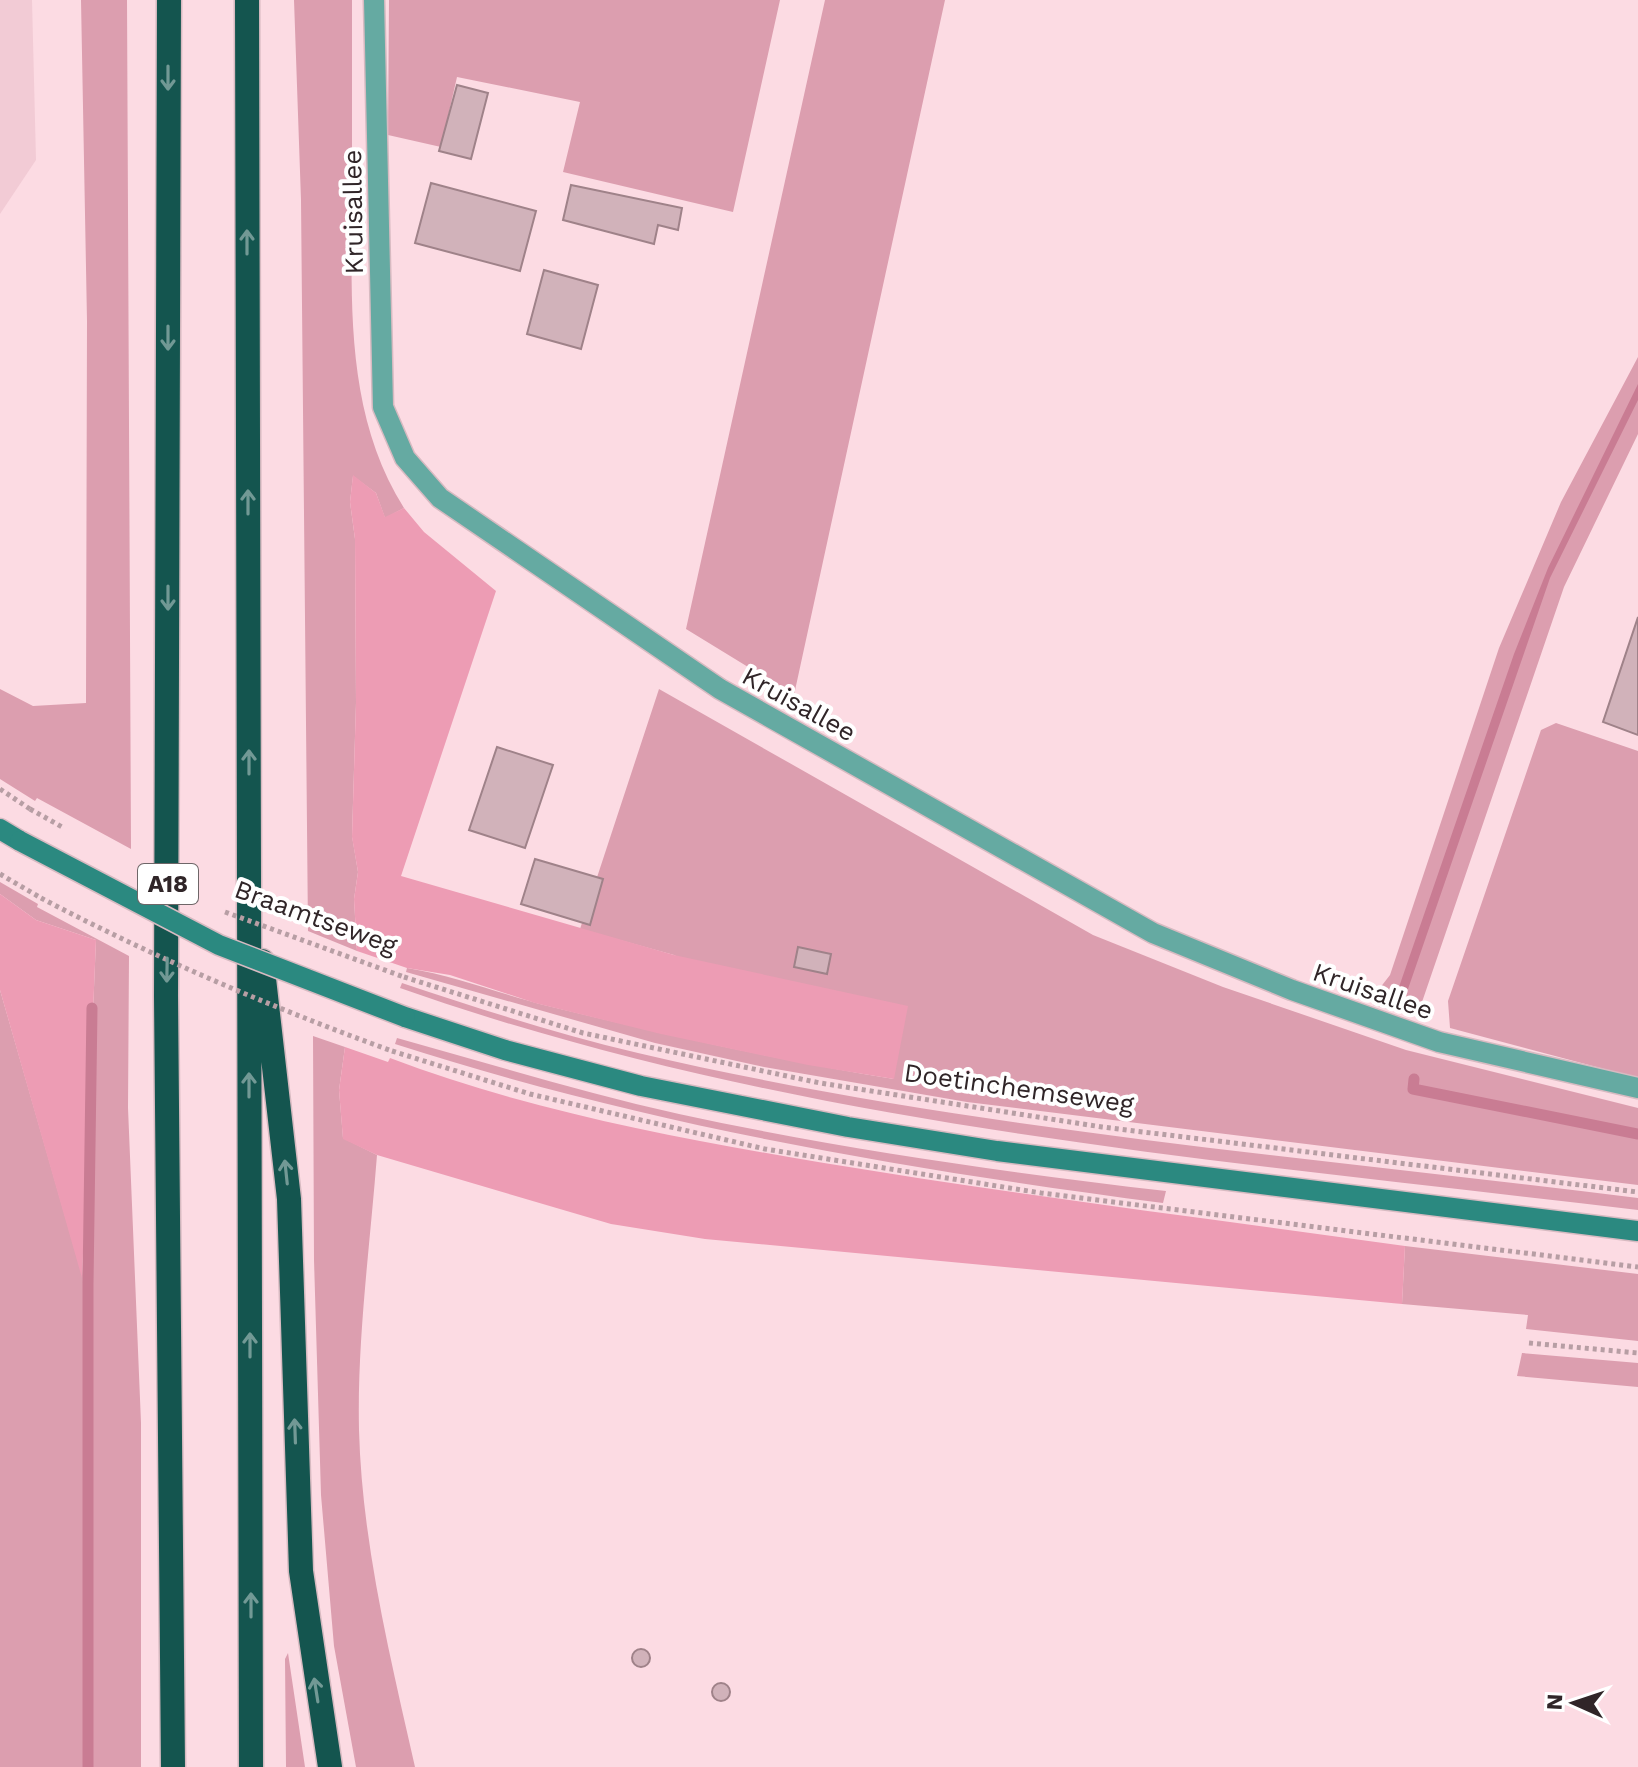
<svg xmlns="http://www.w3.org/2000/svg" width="1638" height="1767" font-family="'Work Sans',sans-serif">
<rect width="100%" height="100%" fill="#fcdbe3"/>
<!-- built -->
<path fill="#f2cbd5" d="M0 0H32L36 160 0 214Z"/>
<!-- green -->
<path fill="#dc9eaf" d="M81 0H127L131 849 37 798 35 801 0 779V689L33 706 86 703 87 321Z
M294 0H352C352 69 352 138 352 207 351 311 347 417 404 508L385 518 376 493 353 476 350 502 355 539 356 703 352 836 358 872 354 899 357 951 308 931 301 200Z
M389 0H780L733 212 563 172 580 102 457 77 441 147 388 135Z
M825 0H945L794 695 686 629Z
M1638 357V434L1564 587 1421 1005 1404 1014 1373 1005 1376 993 1390 975 1499 648 1561 502Z
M659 689 1093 935 1223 987 1406 1050 1638 1108V1185L967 1102 764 1067 655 1043 406 972 407 968C456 976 500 994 548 1006 663 1034 777 1060 894 1079L674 955 580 929Z
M1556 723 1638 751V1078L1450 1028 1448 1001 1541 730Z
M0 882 38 904 37 907 129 956 128 1108 141 1423V1767H0V990L82 1275 96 940 36 920 0 894Z
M402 983C480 1009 558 1034 638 1053 966 1130 1304 1156 1638 1198V1210C1223 1160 797 1128 400 988Z
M313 1036 345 1047 339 1090 343 1138 377 1155C370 1246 357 1339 359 1430 362 1543 390 1656 415 1767H356L334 1646 321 1495 314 1260Z
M397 1038C491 1064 584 1093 679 1114 840 1149 1003 1172 1166 1191L1163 1203C903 1169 646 1125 395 1044Z
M1405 1246 1638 1274V1341L1526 1329 1528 1315 1402 1304Z
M1522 1353 1638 1363V1387L1517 1376Z
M288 1653 305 1767H286L285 1659Z"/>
<!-- forest -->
<path fill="#ed9cb4" d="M353 475 376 493 385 517 404 508 424 532 496 591 401 876 674 955 908 1006 894 1079 808 1065 661 1034 535 1003 450 975 407 968 357 951 354 899 358 872 352 837 356 703 355 539 350 502Z
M0 894 36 920 96 940 82 1278 0 990Z
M345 1047 388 1062 390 1058C526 1110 681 1139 824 1163 1017 1195 1211 1219 1405 1246L1402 1304 705 1239 611 1224 377 1155 343 1139 339 1090Z"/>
<!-- water -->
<path fill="#c97c93" d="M1638 384V400L1550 578 1408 989 1399 987 1514 654 1548 568Z"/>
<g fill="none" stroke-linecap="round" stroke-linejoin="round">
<!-- stream -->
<path stroke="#c97c93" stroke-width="11" d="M1414 1079 1413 1089 1638 1134
M88 1767V1283L92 1008"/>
</g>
<!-- building -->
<path fill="#d1b2ba" stroke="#9f8289" stroke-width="2" d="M457 85 488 93 471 159 439 151Z
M431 183 536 211 520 271 415 243Z
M571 185 682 208 678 230 658 225 654 244 563 220Z
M544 270 598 285 581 349 527 334Z
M1638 617V735L1603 722Z
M497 747 553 765 525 848 469 830Z
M535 859 603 879 590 925 521 904Z
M798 947 831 954 827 974 794 967Z
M632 1658a9 9 0 1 1 18 0a9 9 0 1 1-18 0Z
M712 1692a9 9 0 1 1 18 0a9 9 0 1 1-18 0Z"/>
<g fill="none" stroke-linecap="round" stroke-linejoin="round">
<defs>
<path id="street" d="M374 0 383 407 405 458 440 498 720 689 1153 933 1292 990 1439 1042 1638 1088"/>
<path id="secondary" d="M0 829 20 841
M405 1017 505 1050 641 1086 848 1127 997 1151 1638 1231"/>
<path id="highway" d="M169 0 166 996 173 1767
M247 0 251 1767
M262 961 289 1199 301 1571 330 1767"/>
</defs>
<!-- street casing -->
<use href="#street" stroke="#d7bac1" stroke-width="23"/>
<!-- secondary casing -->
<use href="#secondary" stroke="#d7bac1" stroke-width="23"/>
<!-- highway casing -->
<use href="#highway" stroke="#d7bac1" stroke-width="27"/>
<!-- path -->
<path stroke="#b79ea4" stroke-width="5" stroke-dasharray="4 4" stroke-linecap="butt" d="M0 789 30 809
M0 874 41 898
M404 977 583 1033 820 1083 1102 1127 1638 1192
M392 1051 530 1094 765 1149 1041 1193 1638 1267
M1529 1343 1638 1353"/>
<!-- street -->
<use href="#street" stroke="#65aaa2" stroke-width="20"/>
<!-- secondary -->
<use href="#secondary" stroke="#2b8980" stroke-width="20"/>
<!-- highway -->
<use href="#highway" stroke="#14554f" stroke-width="24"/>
<defs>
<path id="secondary-bridge" d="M20 841 219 945 405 1017"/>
</defs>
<!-- secondary-bridge casing -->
<use href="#secondary-bridge" stroke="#d7bac1" stroke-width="23" stroke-linecap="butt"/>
<!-- path-bridge -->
<path stroke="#b79ea4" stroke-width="5" stroke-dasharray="4 4" stroke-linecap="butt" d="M30 809 64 828
M41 898C155 958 271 1007 392 1051
M225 912 404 977"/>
<!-- secondary-bridge -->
<use href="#secondary-bridge" stroke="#2b8980" stroke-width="20"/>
</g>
<!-- one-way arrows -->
<defs><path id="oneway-shaft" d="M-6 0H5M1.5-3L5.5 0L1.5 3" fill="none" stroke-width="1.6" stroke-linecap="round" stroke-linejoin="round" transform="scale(2)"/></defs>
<g stroke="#729995">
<use href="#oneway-shaft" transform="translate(168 78) rotate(90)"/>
<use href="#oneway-shaft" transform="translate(247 242) rotate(-90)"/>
<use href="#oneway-shaft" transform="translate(168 338) rotate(90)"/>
<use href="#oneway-shaft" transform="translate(248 502) rotate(-90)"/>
<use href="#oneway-shaft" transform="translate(168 598) rotate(90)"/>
<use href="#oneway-shaft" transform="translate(249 762) rotate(-90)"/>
<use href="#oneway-shaft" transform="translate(167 970) rotate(91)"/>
<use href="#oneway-shaft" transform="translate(249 1085) rotate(-90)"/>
<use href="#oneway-shaft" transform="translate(286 1172) rotate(-96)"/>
<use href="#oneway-shaft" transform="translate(250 1345) rotate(-90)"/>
<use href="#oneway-shaft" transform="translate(295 1431) rotate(-92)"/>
<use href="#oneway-shaft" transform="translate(251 1605) rotate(-90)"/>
<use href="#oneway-shaft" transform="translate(316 1690) rotate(-99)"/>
</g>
<g text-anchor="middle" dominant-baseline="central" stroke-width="8" stroke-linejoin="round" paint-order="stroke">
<!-- shield labels -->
<rect fill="#fff" stroke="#6e6668" stroke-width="2" x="138" y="864" width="60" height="40" rx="6"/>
<g font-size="24" font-weight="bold" fill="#302528">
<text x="168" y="884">A18</text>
</g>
<!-- street labels -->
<g font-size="26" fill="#302528" stroke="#fff">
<text transform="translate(353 212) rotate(-91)">Kruisallee</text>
<text transform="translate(799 704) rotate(29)">Kruisallee</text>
<text transform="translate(316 917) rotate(20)">Braamtseweg</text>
<text transform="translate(1373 991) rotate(19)">Kruisallee</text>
<text transform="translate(1019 1088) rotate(8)">Doetinchemseweg</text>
</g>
</g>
<!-- north arrow -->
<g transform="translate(1574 1703) rotate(273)" stroke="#ffffff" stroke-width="6" paint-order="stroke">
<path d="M0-6L14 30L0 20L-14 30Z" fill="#302528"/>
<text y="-12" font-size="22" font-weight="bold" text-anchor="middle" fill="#302528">N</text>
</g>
</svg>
